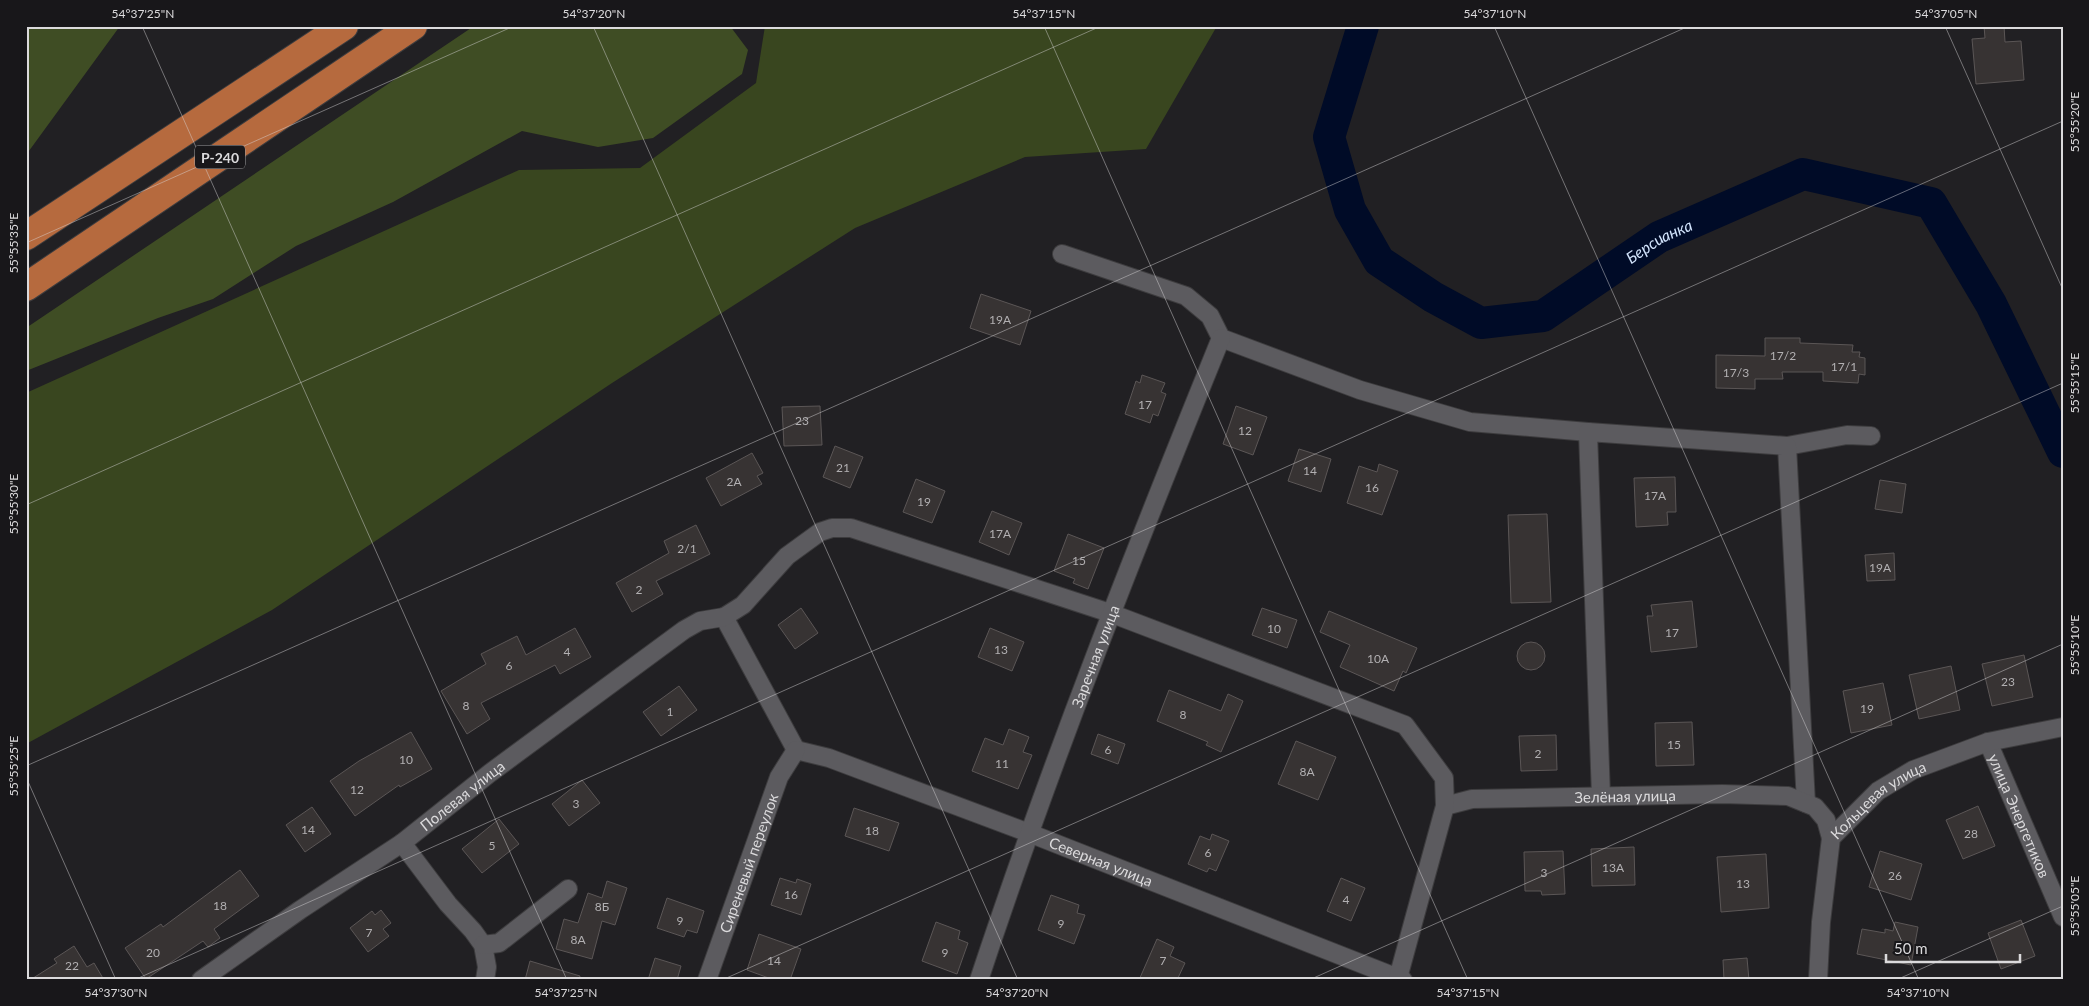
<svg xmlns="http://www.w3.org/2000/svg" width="2089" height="1006" font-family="Lato,sans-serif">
<rect width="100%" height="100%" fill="#212023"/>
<!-- green -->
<path fill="#39461f" d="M765 26H1217L1146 149 1025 157 855 228 612 383 272 610 26 744V393L519 170 640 168 756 83Z"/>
<!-- forest -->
<path fill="#3f4d24" d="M26 26H120L26 155Z
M474 26H730L748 50 742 74 653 138 598 147 522 131 393 202 296 246 213 299 158 318 26 371V328Z"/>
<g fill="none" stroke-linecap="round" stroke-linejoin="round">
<!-- river -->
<path stroke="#000b27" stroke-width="32" id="s1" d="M1363 26 1329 137 1350 210 1379 261 1433 297 1481 323 1543 316 1659 237 1803 174 1931 203 1991 304 2063 452"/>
</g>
<!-- building -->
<path fill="#373333" stroke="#5b5656" d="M1984 26H2004L2005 42 2021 41 2024 80 1976 84 1972 39 1985 38Z
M981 294 1031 311 1020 345 970 328Z
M1765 338H1800V343L1853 345 1852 352H1860L1859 357 1865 358V375L1859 374 1858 383 1823 381V372H1782L1783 379H1755V389L1716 388V355L1765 356Z
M1142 375 1165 383 1161 392 1166 394 1158 416 1153 414 1150 423 1125 414 1136 381 1140 383Z
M820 406 822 445 784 446 782 407Z
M1236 406 1267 417 1253 455 1223 444Z
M835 446 863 457 850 488 823 477Z
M1299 449 1331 459 1321 492 1288 481Z
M752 453 763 473 757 476 762 484 721 506 706 478Z
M1379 464 1398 471 1382 515 1347 503 1359 466 1377 472Z
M1675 477 1676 512H1667L1668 525 1636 527 1634 478Z
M916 479 945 491 932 523 903 512Z
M1880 480 1906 484 1902 513 1875 509Z
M992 511 1022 523 1009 555 979 542Z
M1547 514 1551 602 1511 603 1508 515Z
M696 525 710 554 656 581 663 594 632 612 616 583 669 553 664 541Z
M1068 534 1104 548 1088 589 1073 583 1075 579 1054 571Z
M1894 553 1895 580 1867 581 1865 555Z
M1692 601 1697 647 1651 652 1647 616H1653L1651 605Z
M801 608 818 633 795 649 778 625Z
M1262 608 1297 620 1287 648 1252 635Z
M1329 611 1417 648 1406 673 1403 671 1394 691 1340 667 1350 645 1320 632Z
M575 628 591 657 560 674 555 665 481 703 490 719 467 734 441 691 486 664 481 654 517 636 526 655Z
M990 628 1024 642 1012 671 978 657Z
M1517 656a14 14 0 1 1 28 0a14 14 0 1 1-28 0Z
M2024 655 2033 697 1992 706 1982 664Z
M1951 666 1960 710 1919 719 1909 675Z
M1883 683 1892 725 1851 733 1843 691Z
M679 686 697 710 661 736 643 712Z
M1169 690 1221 711 1228 694 1243 701 1221 752 1206 745 1208 742 1157 721Z
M1692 722 1694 765 1656 766 1655 723Z
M1009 729 1029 737 1023 752 1032 755 1018 789 972 771 985 738 1003 745Z
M411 732 432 769 400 787 399 785 355 816 330 781 359 761Z
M1098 734 1125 744 1118 764 1091 754Z
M1556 735 1557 770 1521 771 1519 736Z
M1296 741 1336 757 1318 800 1278 784Z
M582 780 600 803 569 826 552 804Z
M1978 806 1995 846 1963 859 1946 820Z
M312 807 331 834 305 852 286 825Z
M854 808 899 823 889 851 845 836Z
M499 819 519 844 482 873 462 849Z
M1212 834 1229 841 1216 871 1209 868 1207 872 1188 864 1200 836 1210 840Z
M1634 847 1635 885 1592 886 1591 849Z
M1563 851 1565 894 1542 895 1541 891H1525L1524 852Z
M1880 851 1922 864 1911 900 1869 887Z
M1766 854 1769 908 1721 912 1717 857Z
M240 870 259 896 214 929 220 938 208 947 203 941 146 979 125 948 161 924 163 927Z
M780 878 796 883 797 879 811 884 801 915 771 905Z
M1341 878 1365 888 1351 921 1327 911Z
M607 881 627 888 615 925 602 921 592 959 556 949 564 919 578 923 588 893 602 898Z
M1051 895 1079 905 1077 913 1085 915 1074 944 1038 930Z
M667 898 704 911 697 933 687 930 684 937 657 928Z
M381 910 391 923 383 929 389 936 368 952 350 928 372 911 375 915Z
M2021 920 2035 956 2001 969 1988 933Z
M936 922 960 931 958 939 968 943 957 974 922 961Z
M1895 922 1918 927 1911 965 1857 954 1862 929 1885 933V929L1893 931Z
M759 934 801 949 790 980H774L747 970Z
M1157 939 1174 947 1170 956 1185 963 1177 980H1139Z
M74 946 87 967 94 963 104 980H30L57 963 54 959Z
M655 958 681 966 677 980H648Z
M1747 958 1749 980H1724L1723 960Z
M530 961 580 976 579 980H525Z"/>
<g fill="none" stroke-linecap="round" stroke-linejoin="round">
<defs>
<g id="minor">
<path d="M1062 254 1186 296 1210 316 1221 338 1360 390 1470 422 1588 432"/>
<path d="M1787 446 1847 435 1871 436"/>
<path d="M724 617 796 750"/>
<path id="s2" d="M1988 742 2063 917"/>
<path id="s3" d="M796 750 829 758 1029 833 1403 980"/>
<path d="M1601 796 1588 432 1787 446 1806 803"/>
<path id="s4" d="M1445 806 1472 799 1722 794 1788 796 1815 807 1826 820 1831 838"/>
<path d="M402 843 448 904 473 931 483 945 487 967 485 980"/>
<path d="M483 945 499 943 568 889"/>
<path id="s5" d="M201 980 300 910 402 843 490 773 684 630 700 621 724 617 743 605 787 556 820 532 832 528H851L1110 613 1405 725 1444 778 1445 806 1398 978"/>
<path id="s6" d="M707 980 779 777 796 750"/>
<path id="s7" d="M979 980C1051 762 1135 550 1221 338"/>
<path id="s8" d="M1818 980 1821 922 1831 838 1878 791 1913 770 1988 742 2063 727"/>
</g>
<path id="trunk" d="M26 236 344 26
M26 287 413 26"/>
</defs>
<!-- minor casing -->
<use href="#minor" stroke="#3d3c3e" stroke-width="20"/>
<!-- trunk casing -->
<use href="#trunk" stroke="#3d3c3e" stroke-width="30"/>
<!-- minor -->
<use href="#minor" stroke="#5c5b5f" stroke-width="18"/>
<!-- trunk -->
<use href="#trunk" stroke="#b66a3e" stroke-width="28"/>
</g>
<!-- ticks -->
<path fill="none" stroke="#dbdadc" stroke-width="1" stroke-opacity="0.45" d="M142 26 567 980M593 26 1018 980M1044 26 1468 980M1494 26 1919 980M1945 26 2063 290M26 243 514 26M26 505 1101 26M26 766 1689 26M26 777 116 980M134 980 2063 121M722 980 2063 383M1309 980 2063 644M1896 980 2063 906"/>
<g text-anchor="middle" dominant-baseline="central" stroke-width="5" stroke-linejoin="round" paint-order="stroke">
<!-- number labels -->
<g font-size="12" fill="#b2b0b2">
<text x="1000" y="319">19А</text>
<text x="1783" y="355">17/2</text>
<text x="1844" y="366">17/1</text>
<text x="1736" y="372">17/3</text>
<text x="1145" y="404">17</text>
<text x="802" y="420">23</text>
<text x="1245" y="430">12</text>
<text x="843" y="467">21</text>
<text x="1310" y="470">14</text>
<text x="734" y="481">2А</text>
<text x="1372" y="487">16</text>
<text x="1655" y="495">17А</text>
<text x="924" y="501">19</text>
<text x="1000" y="533">17А</text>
<text x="687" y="548">2/1</text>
<text x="1079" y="560">15</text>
<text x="1880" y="567">19А</text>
<text x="639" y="589">2</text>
<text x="1274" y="628">10</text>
<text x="1672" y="632">17</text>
<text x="1001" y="649">13</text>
<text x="567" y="651">4</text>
<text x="1378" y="658">10А</text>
<text x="509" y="665">6</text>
<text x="2008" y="681">23</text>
<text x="466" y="705">8</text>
<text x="1867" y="708">19</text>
<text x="670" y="711">1</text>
<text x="1183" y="714">8</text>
<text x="1674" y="744">15</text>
<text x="1108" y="749">6</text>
<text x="1538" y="753">2</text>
<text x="406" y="759">10</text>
<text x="1002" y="763">11</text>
<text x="1307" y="771">8А</text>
<text x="357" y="789">12</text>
<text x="576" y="803">3</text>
<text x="308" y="829">14</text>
<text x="872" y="830">18</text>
<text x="1971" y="833">28</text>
<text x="492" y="845">5</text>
<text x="1208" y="852">6</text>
<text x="1613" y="867">13А</text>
<text x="1544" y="872">3</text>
<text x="1895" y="875">26</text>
<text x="1743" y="883">13</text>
<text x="791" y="894">16</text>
<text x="1346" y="899">4</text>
<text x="220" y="905">18</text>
<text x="602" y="906">8Б</text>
<text x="680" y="920">9</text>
<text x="1061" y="923">9</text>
<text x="369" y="932">7</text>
<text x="578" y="939">8А</text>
<text x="153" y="952">20</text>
<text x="945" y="952">9</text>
<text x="774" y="960">14</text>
<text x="1163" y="960">7</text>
<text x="72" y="965">22</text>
</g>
<!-- shield labels -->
<rect fill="#18171a" stroke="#a0a0a2" stroke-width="1" x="195" y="145.5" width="50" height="23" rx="4"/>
<g font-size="14" font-weight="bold" fill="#dbdadc">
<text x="220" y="157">Р-240</text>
</g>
<!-- street labels -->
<g font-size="15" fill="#dbdadc" stroke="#18171a">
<text stroke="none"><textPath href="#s7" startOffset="344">Заречная улица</textPath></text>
<text stroke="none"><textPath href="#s5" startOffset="320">Полевая улица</textPath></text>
<text stroke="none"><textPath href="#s4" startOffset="181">Зелёная улица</textPath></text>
<text stroke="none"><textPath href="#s8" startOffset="204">Кольцевая улица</textPath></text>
<text stroke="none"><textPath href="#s2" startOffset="80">улица Энергетиков</textPath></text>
<text stroke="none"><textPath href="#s3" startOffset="325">Северная улица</textPath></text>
<text stroke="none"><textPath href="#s6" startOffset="124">Сиреневый переулок</textPath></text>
</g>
<!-- water labels -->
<g font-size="16" font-style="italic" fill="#d3e5fd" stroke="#18171a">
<text stroke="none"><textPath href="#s1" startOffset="571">Берсианка</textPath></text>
</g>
</g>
<!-- border -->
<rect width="2089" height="1006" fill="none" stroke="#18171a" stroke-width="55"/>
<!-- scale -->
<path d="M1886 954v8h134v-8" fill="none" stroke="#dbdadc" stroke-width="2.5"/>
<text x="1894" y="954" font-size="15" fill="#dbdadc" stroke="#18171a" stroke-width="4" paint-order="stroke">50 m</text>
<rect x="28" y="28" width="2034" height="950" fill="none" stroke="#dbdadc" stroke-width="2"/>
<g font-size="12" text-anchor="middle" fill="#dbdadc">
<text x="143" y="18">54°37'25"N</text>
<text x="594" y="18">54°37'20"N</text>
<text x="1044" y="18">54°37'15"N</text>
<text x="1495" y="18">54°37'10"N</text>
<text x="1946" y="18">54°37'05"N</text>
<text transform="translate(2075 122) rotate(-90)" y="4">55°55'20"E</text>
<text transform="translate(14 243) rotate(-90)" y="4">55°55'35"E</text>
<text transform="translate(2075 383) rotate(-90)" y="4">55°55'15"E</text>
<text transform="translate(14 504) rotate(-90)" y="4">55°55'30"E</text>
<text transform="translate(2075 645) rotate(-90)" y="4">55°55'10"E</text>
<text transform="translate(14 766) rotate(-90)" y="4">55°55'25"E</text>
<text transform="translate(2075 906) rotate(-90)" y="4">55°55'05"E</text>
<text x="116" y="997">54°37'30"N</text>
<text x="566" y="997">54°37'25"N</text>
<text x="1017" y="997">54°37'20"N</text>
<text x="1468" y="997">54°37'15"N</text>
<text x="1918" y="997">54°37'10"N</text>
</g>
</svg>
